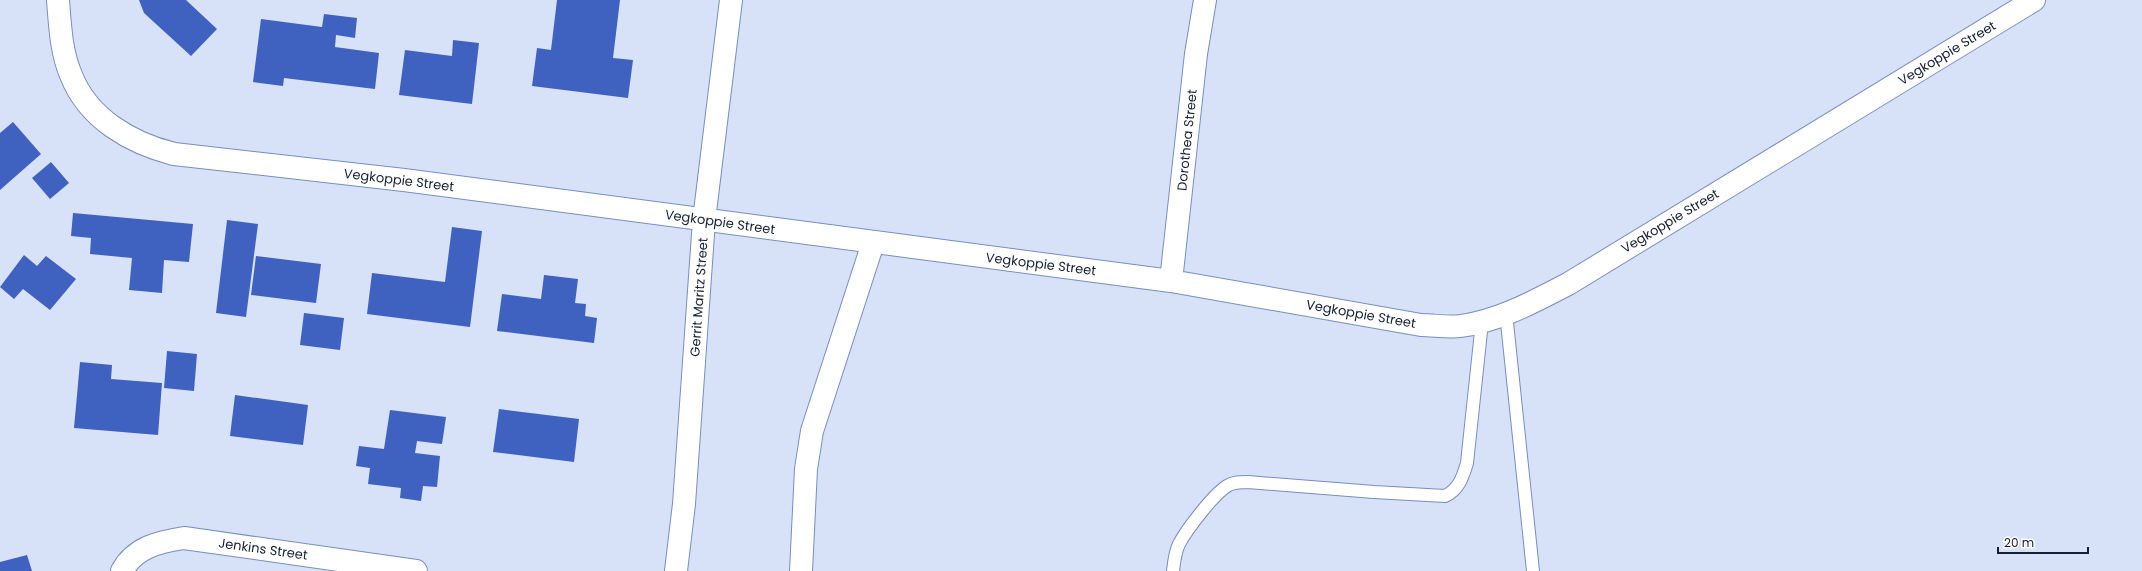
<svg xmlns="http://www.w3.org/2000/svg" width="2142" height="571" font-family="Poppins,sans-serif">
<rect width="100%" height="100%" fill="#d7e1f8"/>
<!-- building -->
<path fill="#3f61bf" d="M139 0H186L217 29 191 56 144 13Z
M557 0H620L613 58 633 60 628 98 532 86 537 48 551 50Z
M324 14 357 18 355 38 336 35 335 47 379 53 375 89 284 78 283 86 253 82 261 19 322 27Z
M453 40 479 43 472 104 399 95 405 50 452 56Z
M13 122 41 154 0 190V133Z
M51 162 69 183 50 199 32 178Z
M73 213 193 224 189 262 164 260 162 293 129 290 132 258 90 254 91 238 71 236Z
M227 220 258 224 246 317 216 313Z
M452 227 482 231 470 327 367 314 372 273 445 282Z
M24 255 37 266 46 256 76 279 50 310 23 289 14 299 0 287Z
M256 256 321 264 316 303 251 295Z
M544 275 578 279 575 303 586 304 585 316 597 318 594 343 497 331 502 294 541 299Z
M304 313 344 318 340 350 300 345Z
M167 351 197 354 194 391 164 388Z
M80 362 112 365 111 379 162 383 158 435 74 428Z
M235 395 308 405 303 445 230 436Z
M499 409 579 419 574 462 493 452Z
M390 410 446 417 442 444 417 441 415 453 440 456 437 487 423 486 421 501 400 498 401 488 368 484 370 468 356 466 359 446 384 449Z
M27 555 32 571H0V562Z"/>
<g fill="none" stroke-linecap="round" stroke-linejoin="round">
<defs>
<path id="lane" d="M1506 313 1533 571
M1173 571C1174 562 1175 552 1179 544 1187 529 1213 495 1227 486 1233 482 1240 482 1248 482L1374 492 1445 496C1459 490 1463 476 1467 463L1482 322"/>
<path id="street" d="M58 0C60 25 61 52 71 75 88 119 131 143 174 154L404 180 1171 281 1421 325C1434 325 1448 328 1461 326 1499 321 1535 301 1568 284L2034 0
M1171 281 1196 54 1205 0
M122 571C135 547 159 542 184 538L416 571
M676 571 684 504 704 220 731 0
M801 571 806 469 812 431 873 243"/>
</defs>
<!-- lane casing -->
<use href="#lane" stroke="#788ec1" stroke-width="14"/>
<!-- street casing -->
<use href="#street" stroke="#788ec1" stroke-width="24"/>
<!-- lane -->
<use href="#lane" stroke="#fff" stroke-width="12"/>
<!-- street -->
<use href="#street" stroke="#fff" stroke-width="22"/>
</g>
<g text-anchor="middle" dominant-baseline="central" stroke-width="4" stroke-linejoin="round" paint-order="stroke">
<!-- street labels -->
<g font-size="13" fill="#171f33" stroke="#fff">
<text transform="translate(1947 53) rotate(-31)">Vegkoppie Street</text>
<text transform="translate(1187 140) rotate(-84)">Dorothea Street</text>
<text transform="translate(399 180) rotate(7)">Vegkoppie Street</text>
<text transform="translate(1670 221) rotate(-31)">Vegkoppie Street</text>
<text transform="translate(720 222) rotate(8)">Vegkoppie Street</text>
<text transform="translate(1041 264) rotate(7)">Vegkoppie Street</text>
<text transform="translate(699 297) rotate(-86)">Gerrit Maritz Street</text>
<text transform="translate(1361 314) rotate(10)">Vegkoppie Street</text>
<text transform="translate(263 549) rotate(8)">Jenkins Street</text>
</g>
</g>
<!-- scale -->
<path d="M1998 547v6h90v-6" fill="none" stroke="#171f33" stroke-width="2"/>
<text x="2004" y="547" font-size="12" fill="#171f33" stroke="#ffffff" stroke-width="3" paint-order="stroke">20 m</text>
</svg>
